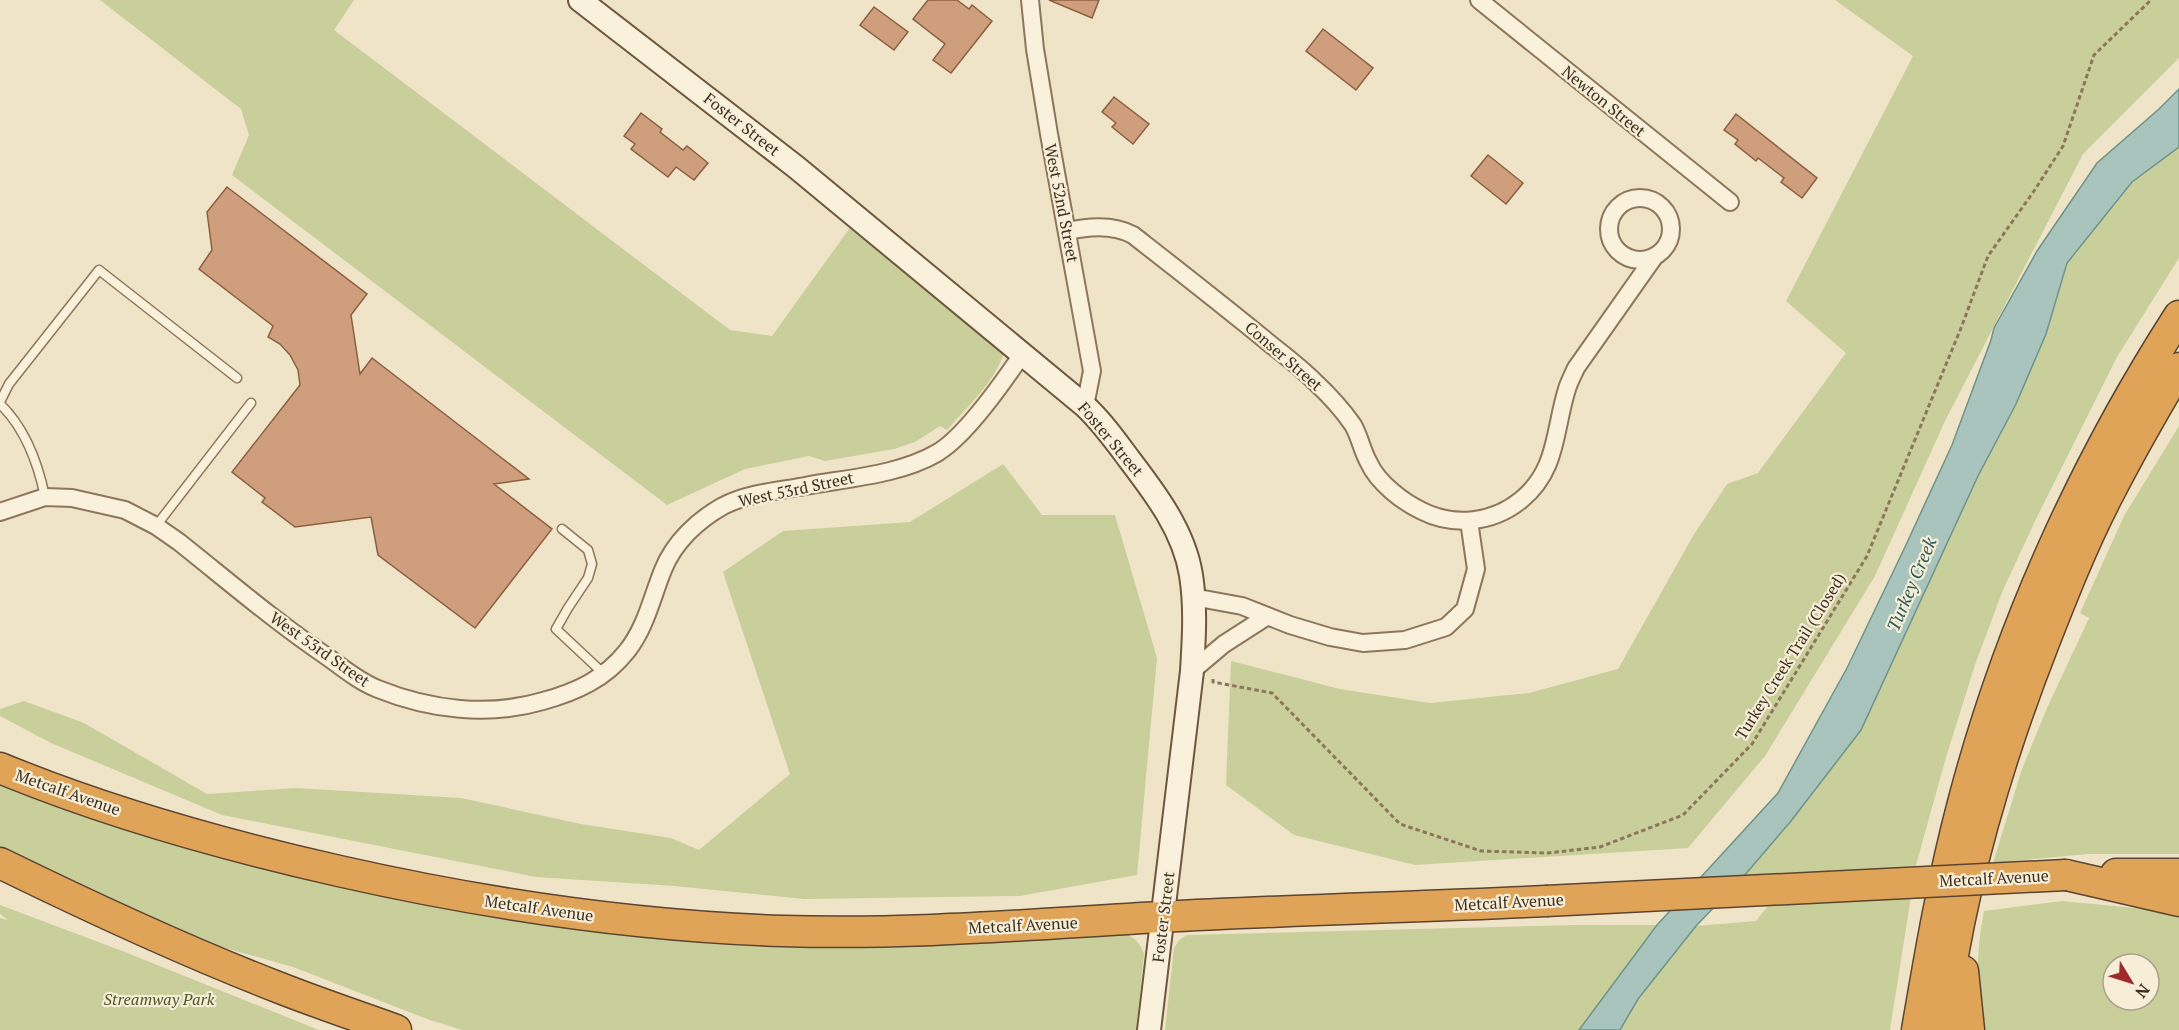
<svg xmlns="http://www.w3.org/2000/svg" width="2179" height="1030" font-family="'PT Serif',serif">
<rect width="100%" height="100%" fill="#f0e4c8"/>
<!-- green -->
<path fill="#c9cf9b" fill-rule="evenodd" d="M100 0H354L334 30 730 330 772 336 852 225 1004 353C994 383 967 407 947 430L940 426 915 442 894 449 825 461 809 456 745 469 667 505 232 175 249 135 241 109Z
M1835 0H2179V58L2083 154 1945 421 1875 576 1765 756 1688 848 1415 865 1294 835 1226 785 1231 661 1340 689 1430 703 1529 693 1618 669 1693 536 1727 484 1758 473 1846 353 1786 301 1913 56Z
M2179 147V258L2117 357 2036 519 2003 590 1976 662 1947 754 1916 865 1890 1030H1620L1638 999 1696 926 1756 921 1793 874 1744 876 1791 821 1861 730 1978 476 2016 404 2046 334 2067 263 2132 182Z
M2179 426V854H2088L1993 863 2022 769 2047 708 2089 618 2080 613 2124 516Z
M1003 464 1042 515H1115L1157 658 1137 875 1020 896 804 899 674 886 536 877 222 815 51 743 0 716V709L24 701 84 723 207 794 296 788 461 798 581 824 671 838 699 850 790 774 723 572 783 531 910 522Z
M0 779 458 909 1124 933C1135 938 1140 942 1144 954L1136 1030H462L427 1019 293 967 193 939 52 873 0 847Z
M2062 901 2155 910 2179 915V1030H1981C1976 990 1976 950 1984 911ZM2113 964H2149V1000H2113Z
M0 905 125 952 319 1030H0V918L8 920 0 914Z
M1576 925H1657L1579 1030H1165L1174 948 1179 940 1187 935Z"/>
<!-- water -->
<path fill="#a9c4bc" stroke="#6f938a" stroke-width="1.5" d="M2179 89V147L2132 182 2067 263 2046 334 2016 404 1978 476 1861 730 1791 821 1744 876 1696 926 1638 999 1620 1030H1579L1657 925 1778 793 1847 668 1905 547 1952 445 1991 340 1994 328 2037 251 2097 163 2159 109Z"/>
<!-- building -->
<path fill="#cf9f7d" stroke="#8d5f41" stroke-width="1.5" d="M928 0H957L969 9 972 5 992 21 951 73 933 60 945 44 913 19Z
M1049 0H1099L1092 18Z
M874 7 908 32 894 50 860 25Z
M1323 29 1373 68 1356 90 1306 51Z
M1114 97 1149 124 1133 144 1112 127 1116 123 1102 112Z
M641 113 662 129 660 132 683 150 687 146 708 163 694 180 676 167 668 177 631 149 635 144 624 136Z
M1736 114 1817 178 1802 198 1781 182 1784 178 1758 158 1756 161 1735 144 1738 140 1724 130Z
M1488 155 1523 183 1506 204 1471 176Z
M227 187 367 294 351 315 360 374 372 358 529 479 494 484 552 529 475 628 378 555 371 517 295 527 262 502 265 498 232 472 300 385 298 370 290 355 280 344 268 337 273 326 199 269 212 250 207 212Z"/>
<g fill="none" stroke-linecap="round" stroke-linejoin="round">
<defs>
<path id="lane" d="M0 402 9 384 99 270 237 378
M0 404C25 428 38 463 45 497
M156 526 251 403
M562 529 588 550 592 564 588 578 568 608 556 629 604 674"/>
<path id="street" d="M1030 0 1035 49 1049 134 1092 371 1085 406
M1479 0 1730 202
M1609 229a31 31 0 1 1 62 0a31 31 0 1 1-62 0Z
M1068 231C1090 226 1113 224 1133 235 1179 271 1224 306 1269 343 1284 355 1300 367 1314 381 1328 394 1342 409 1353 425 1360 437 1362 451 1369 463 1378 483 1403 502 1422 511 1454 527 1493 523 1521 500 1558 470 1554 430 1567 389 1569 382 1573 375 1576 368L1655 256
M0 512 45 497 72 498 125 510 156 526 179 542C228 581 277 623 329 658 344 669 360 682 378 689 430 710 489 717 543 701 576 692 605 679 627 651 646 627 652 597 663 570 674 542 698 520 723 506 748 493 778 491 805 486 848 478 899 475 937 453 966 436 1004 381 1023 353
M1193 597 1242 606 1290 625 1330 637 1363 643 1405 640 1446 627 1465 609 1476 569 1469 521
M1192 671 1224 644 1266 617"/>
<path id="secondary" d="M580 0 796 167 1085 406C1102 422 1115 440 1129 459 1155 493 1184 531 1191 575 1196 607 1194 638 1192 671L1149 1030"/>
<path id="highway" d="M0 768C109 813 224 845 339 871 485 904 633 926 783 931 909 935 1035 924 1161 917 1289 910 1418 907 1546 901
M0 863C92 908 184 951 280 988 318 1003 357 1016 396 1030
M2116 874H2179
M2066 875 2179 901
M1963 971 1969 1030
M1917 1030C1930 954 1943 878 1963 803 2008 631 2083 465 2179 316
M1942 1030C1957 898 1995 768 2043 645 2063 594 2083 543 2108 495 2130 452 2154 410 2179 368"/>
</defs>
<!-- lane casing -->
<use href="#lane" stroke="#8d765c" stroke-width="11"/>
<!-- street casing -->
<use href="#street" stroke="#8d765c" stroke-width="20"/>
<!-- secondary casing -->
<use href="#secondary" stroke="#6f573f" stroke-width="26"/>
<!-- highway casing -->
<use href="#highway" stroke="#5b4430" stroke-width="33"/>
<!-- path -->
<path stroke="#8d765c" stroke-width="3" stroke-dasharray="4.5 3" stroke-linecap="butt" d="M1213 679V682L1272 693 1400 824 1481 851 1548 853 1600 847 1683 815 1752 744 1867 556 1961 328 1988 256 2034 191 2063 146 2094 55 2151 0"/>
<!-- lane -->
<use href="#lane" stroke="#faf1dc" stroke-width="8"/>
<!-- street -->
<use href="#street" stroke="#faf1dc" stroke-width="16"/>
<!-- secondary -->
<use href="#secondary" stroke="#faf1dc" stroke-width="22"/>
<!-- highway -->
<use href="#highway" stroke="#e0a458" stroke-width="30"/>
<defs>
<path id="highway-bridge" d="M1546 901 2066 875"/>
</defs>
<!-- highway-bridge casing -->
<use href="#highway-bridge" stroke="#5b4430" stroke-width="33" stroke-linecap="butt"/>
<!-- highway-bridge -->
<use href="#highway-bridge" stroke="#e0a458" stroke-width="30"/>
</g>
<g text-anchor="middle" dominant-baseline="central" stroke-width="4.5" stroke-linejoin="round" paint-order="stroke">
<!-- street labels -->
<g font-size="16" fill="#3d2e20" stroke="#f7eed8">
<text transform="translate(1604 101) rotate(39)">Newton Street</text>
<text transform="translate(742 124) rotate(38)">Foster Street</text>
<text transform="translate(1062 203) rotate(79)">West 52nd Street</text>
<text transform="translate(1284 356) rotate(41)">Conser Street</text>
<text transform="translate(1111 439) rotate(50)">Foster Street</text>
<text transform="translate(796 489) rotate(-12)">West 53rd Street</text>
<text transform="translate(320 649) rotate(35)">West 53rd Street</text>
<text transform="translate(1790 656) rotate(-58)">Turkey Creek Trail (Closed)</text>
<text transform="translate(68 792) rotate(19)">Metcalf Avenue</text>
<text transform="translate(1994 878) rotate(-3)">Metcalf Avenue</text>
<text transform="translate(1509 902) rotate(-3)">Metcalf Avenue</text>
<text transform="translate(539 908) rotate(8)">Metcalf Avenue</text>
<text transform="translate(1163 917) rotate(-83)">Foster Street</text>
<text transform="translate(1023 925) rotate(-3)">Metcalf Avenue</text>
</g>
<!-- park labels -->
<g font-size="16" font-style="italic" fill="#4d5a26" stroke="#f7eed8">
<text x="159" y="999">Streamway Park</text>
</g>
<!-- water labels -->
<g font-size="18" font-style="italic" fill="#2f5d5a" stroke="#f7eed8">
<text transform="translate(1911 584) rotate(-67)">Turkey Creek</text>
</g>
</g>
<!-- north arrow -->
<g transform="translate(2131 982) rotate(128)"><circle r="28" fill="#f7eed8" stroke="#ada18e" stroke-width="1.5"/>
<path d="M0-4.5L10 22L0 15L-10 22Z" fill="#9e2a2b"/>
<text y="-9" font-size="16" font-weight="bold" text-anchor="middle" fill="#3d2e20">N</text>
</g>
</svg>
